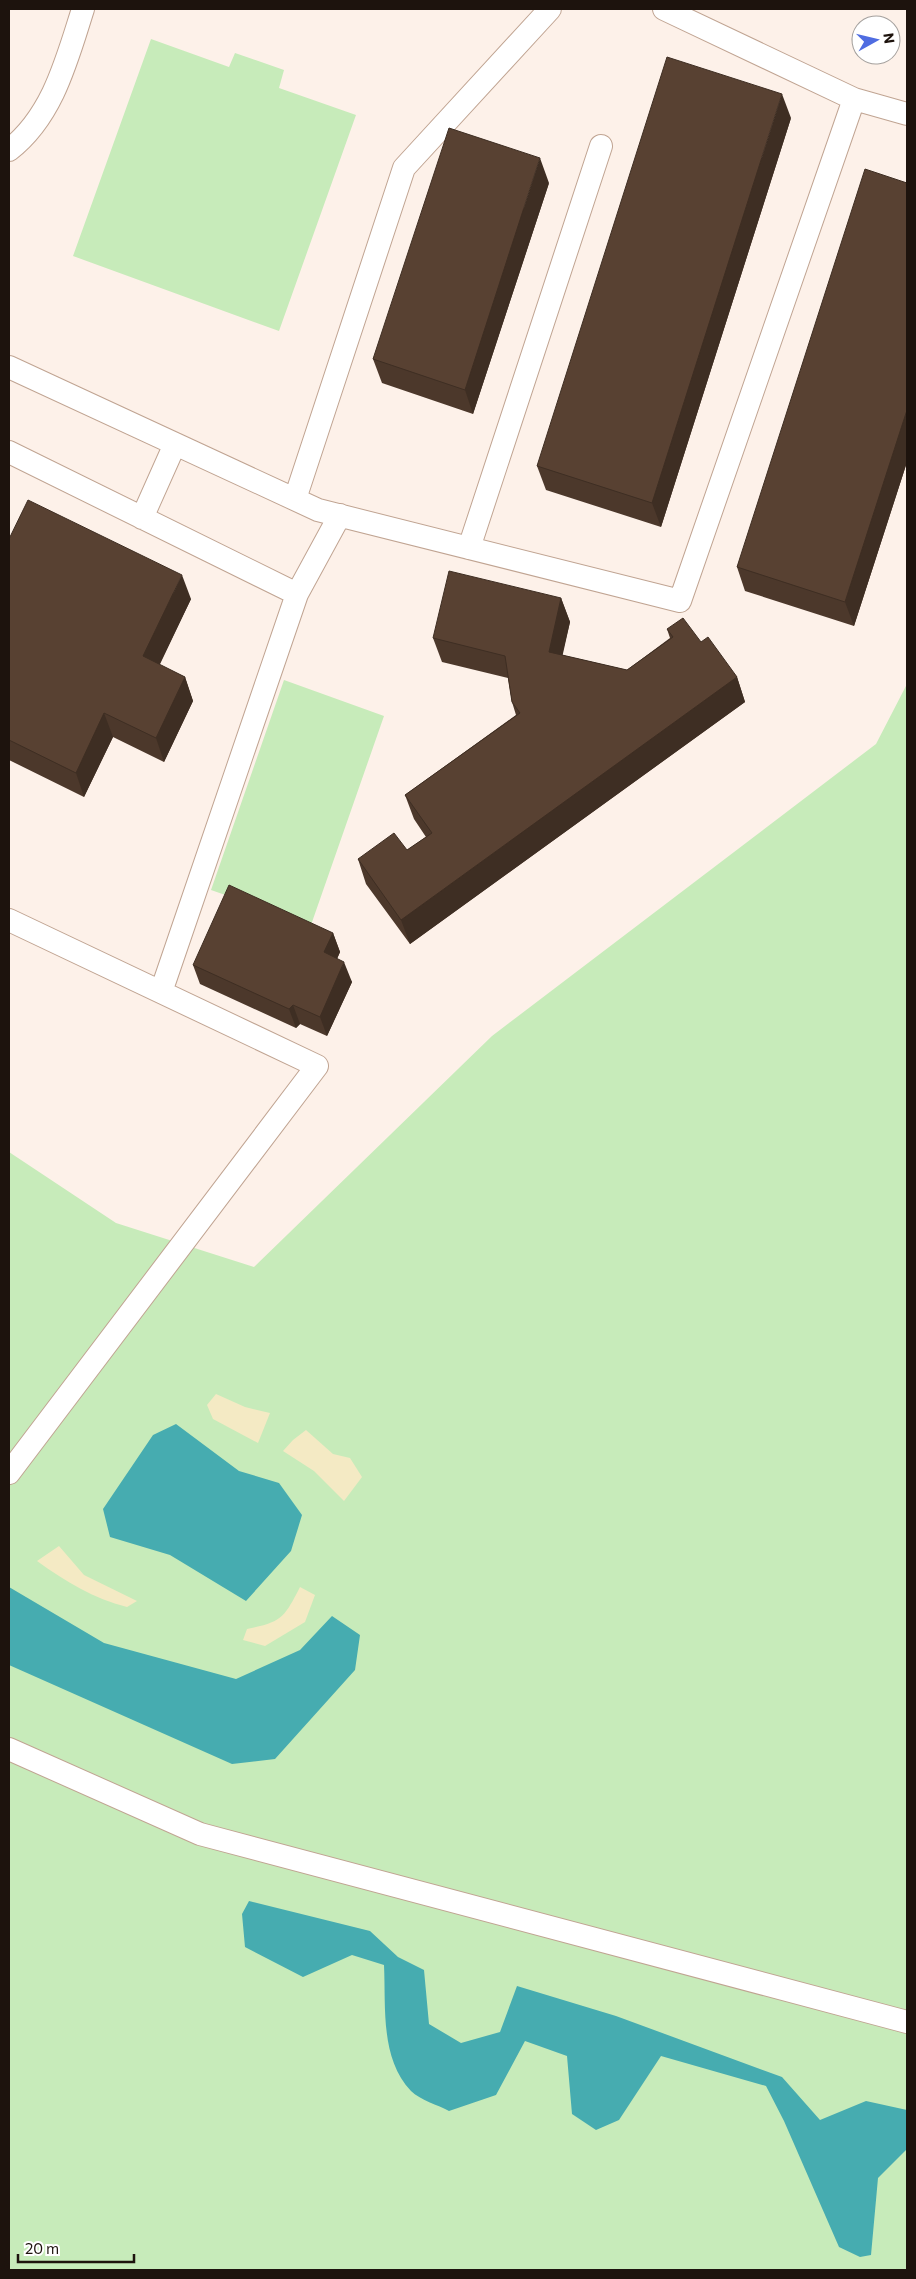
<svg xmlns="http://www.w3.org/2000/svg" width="916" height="2279" font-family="Commissioner,sans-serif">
<rect width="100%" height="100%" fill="#fdf1e9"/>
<!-- green -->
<path fill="#c7ebba" d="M151 39 229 67 235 53 284 70 279 88 356 115 279 331 73 256Z
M284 680 384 716 311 925 211 890Z
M907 684V2270H9V1152L116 1223 254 1267 492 1036 876 744Z"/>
<!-- sand -->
<path fill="#f4eac4" d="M216 1394 245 1407 270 1413 258 1443 213 1419 207 1405Z
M306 1430 333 1454 350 1458 362 1477 344 1501 314 1471 283 1451 293 1440Z
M59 1546 84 1575 137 1601 127 1607C94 1599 65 1581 37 1561Z
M300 1587 315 1595 305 1622 265 1646 243 1640 247 1629C282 1622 284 1618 300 1587Z"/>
<!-- water -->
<path fill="#46acb0" d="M176 1424 239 1471 279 1483 302 1515 291 1551 246 1601 170 1555 110 1537 103 1509 153 1435Z
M9 1587 104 1643 236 1679 300 1650 332 1616 360 1635 355 1670 275 1759 232 1764 9 1665Z
M249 1901 370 1931 398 1957 424 1970 429 2024 461 2043 500 2032 517 1986 616 2016 782 2077 820 2120 866 2101 907 2110V2149L878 2178 871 2255 860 2257 839 2247 784 2121 766 2086 661 2056 619 2120 596 2130 572 2114 567 2056 525 2041 496 2095 449 2111C438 2105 420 2100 411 2091 380 2058 386 2008 384 1965L352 1955 303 1977 245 1947 242 1914Z"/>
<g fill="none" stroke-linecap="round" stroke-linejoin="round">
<defs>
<path id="service" d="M854 99 907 114
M9 150C53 116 67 59 83 9
M9 367 318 510 680 601 854 99 664 9
M9 452 297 594 340 515
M295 499 404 168 550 9
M142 518 175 444
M469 548 601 146
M9 920 317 1066 9 1473
M161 992 297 594
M9 1749 200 1834 907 2022"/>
</defs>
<!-- service casing -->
<use href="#service" stroke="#c0a492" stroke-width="24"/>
<!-- service -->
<use href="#service" stroke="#fff" stroke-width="22"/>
</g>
<!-- wall -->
<path fill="#4c382b" d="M791 118 661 527 546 490 537 466Z
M549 183 473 414 382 383 373 359Z
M907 183V462L854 626 745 591 737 567Z
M9 539 191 599 159 665 185 677 193 701 164 762 113 737 84 797 9 760Z
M561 598 570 622 562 655 627 670 670 638 667 629 701 642 737 677 745 702 410 944 366 884 358 859 407 850 426 837 414 819 405 795 516 715 512 702 508 678 442 662 433 638Z
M333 933 340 952 337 959 352 982 327 1036 300 1024 296 1028 200 984 193 965Z"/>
<!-- shaded-wall -->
<path fill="#3e2e23" d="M782 94 791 118 661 527 652 503Z
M540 158 549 183 473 414 465 390Z
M907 410V462L854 626 845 602Z
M182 575 191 599 152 681 143 656Z
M561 598 570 622 558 676 549 652Z
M185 677 193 701 164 762 156 738Z
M737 677 745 702 410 944 401 920Z
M104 713 113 737 84 797 76 773Z
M333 933 340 952 331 972 324 952Z
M344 962 352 982 327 1036 320 1017Z
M293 1005 300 1024 296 1028 289 1009Z"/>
<!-- building -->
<path fill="#584132" stroke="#3e2e23" d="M667 57 782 94 652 503 537 466Z
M449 128 540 158 465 390 373 359Z
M865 169 907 183V410L845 602 737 567Z
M28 500 182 575 143 656 185 677 156 738 104 713 76 773 9 740V539Z
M449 571 561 598 549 652 627 670 673 637 667 629 683 618 701 642 708 637 737 677 401 920 358 859 394 833 407 850 432 833 405 795 520 713 512 702 505 656 433 638Z
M229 885 333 933 324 952 344 962 320 1017 293 1005 289 1009 193 965Z"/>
<!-- border -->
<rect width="916" height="2279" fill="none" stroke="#1d130d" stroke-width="20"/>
<!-- north arrow -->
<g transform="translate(876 40) rotate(82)"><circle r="24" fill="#ffffff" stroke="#a5a19e"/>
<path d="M0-4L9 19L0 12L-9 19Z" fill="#4f6ce1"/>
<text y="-8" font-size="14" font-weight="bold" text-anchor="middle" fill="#1d130d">N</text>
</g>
<!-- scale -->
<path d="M18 2254v8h116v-8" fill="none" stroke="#1d130d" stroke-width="2.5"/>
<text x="25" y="2254" font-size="15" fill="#1d130d" stroke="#ffffff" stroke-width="4" paint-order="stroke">20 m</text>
</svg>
